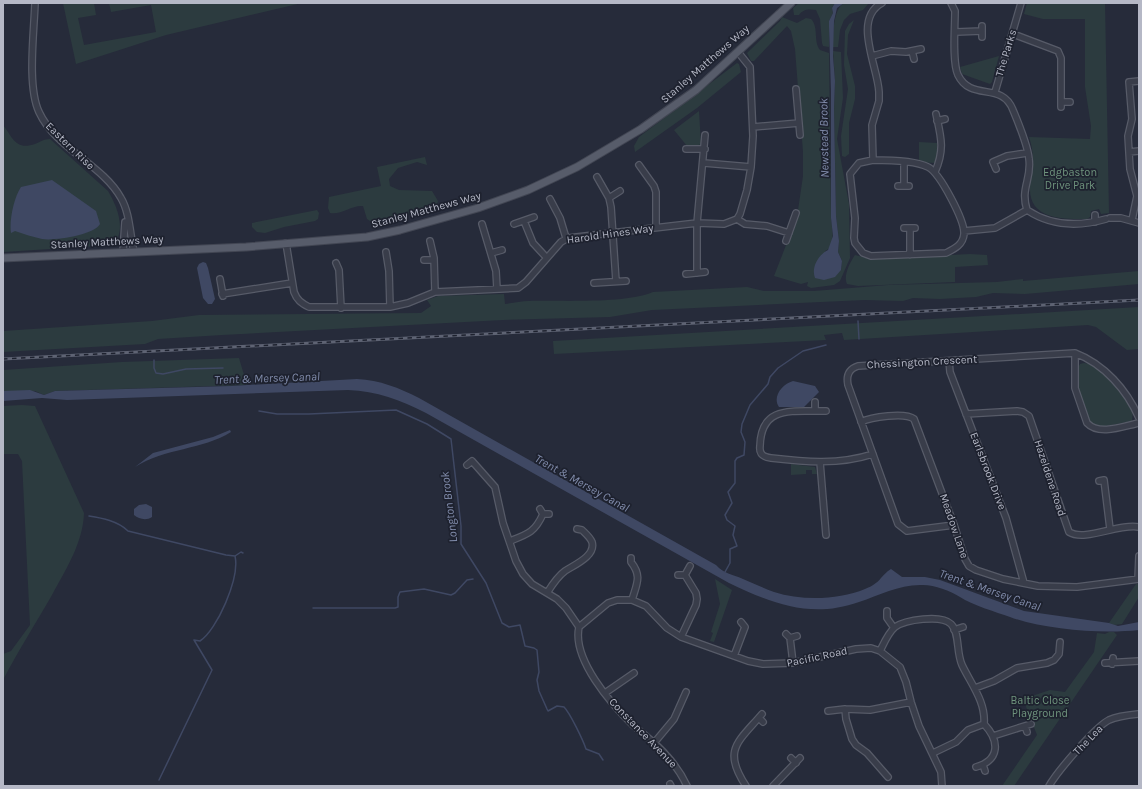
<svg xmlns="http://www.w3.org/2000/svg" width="1142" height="789" font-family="Karla,sans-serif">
<rect width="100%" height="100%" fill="#262b3a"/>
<!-- green -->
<path fill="#2c3b3f" d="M63 3H94L96 15 78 18 84 45 156 32 151 5 111 12 109 3H302L166 35 76 64Z
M799 3H835L832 8 833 13 829 21V47L823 46 822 43 820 19 816 10C809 9 803 9 799 15H794L793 8Z
M844 3H869L863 10 850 14 844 20 840 30 838 47H833C833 35 833 9 844 3Z
M1027 3H1105L1109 213 1101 214 1099 209 1091 211 1090 217 1087 219C1063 219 1028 220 1030 186 1031 165 1036 158 1029 137L1090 139 1091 126 1085 87V19H1043L1024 14Z
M782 17 797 23 806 18 811 19C819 27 813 41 820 50L829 53 831 218C832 227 836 247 825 251L841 270 842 261 838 252 839 241 836 216 834 108 835 81 833 51 841 52 843 98 837 139 849 204 850 258 840 281 834 285 811 288 807 286 808 282 801 284 774 276 797 217 803 176V152L795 49 791 31 787 26 754 61H751L747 53 780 21Z
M854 20 848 35 847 54 855 86V99L849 123V154L845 157 842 156 841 136 848 89 844 65 845 31 849 24Z
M999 56 992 82 990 84 962 74 960 67Z
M737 63 739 64 741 72 697 108 635 152 634 146 639 137Z
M699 111 701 144 696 146H687L674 130Z
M3 125C12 136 15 151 35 144 40 142 44 139 50 139L108 191C117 206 127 230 113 245L3 252Z
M919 142 937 143V157L935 163 919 162Z
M425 157 427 165 417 162 398 168 389 179 390 186 399 190 432 191 438 201 435 210 404 215 377 222 370 221 367 219 363 206C351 205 342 215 330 213L328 208 329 197 381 186 377 167Z
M317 210 319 213 318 219 315 221 284 227 265 233 257 232 252 227V223Z
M970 254 987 255 988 265 955 267V282L858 286 847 284C843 276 850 262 855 255L871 259Z
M1139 271V284L1025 294 993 293 976 297 940 299 913 298 903 301 864 300 652 310 610 317 503 320 222 335 158 339 145 344 3 352V331L152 321 199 315 421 313 431 306 427 300 438 296 504 294 505 304C513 303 521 301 529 301 562 300 625 304 653 292L747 287 764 291H814L888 285 997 282 1023 279V281Z
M1139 307V349L1127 350 1096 327 1088 325 844 340 842 333 824 335 826 340 554 354 553 341Z
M239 358 247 385 55 391 44 395 35 391H3V370L122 362Z
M1084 363C1101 363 1124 398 1133 411L1132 421 1101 427 1090 423C1084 407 1070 380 1080 364Z
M22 405 35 406 84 513C83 543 66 569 52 595 36 623 18 651 3 680V654L11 651 30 625 22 461 18 454H3V406Z
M791 464 815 467 817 474H812V470H806V474L791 475Z
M715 579 732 590 714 642 710 641 713 633 711 632 720 604Z
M1136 584H1139V597L1122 624 1114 625 1109 623Z
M1109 632H1114L1117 635 1014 786H1002L1037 735 1023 699 1050 690 1065 692 1094 652 1097 633 1105 634Z"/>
<!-- water -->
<path fill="#3f4863" d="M835 3H844L837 8 834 21 833 56 835 81 834 108 836 216 839 241 838 252 842 261 841 270 835 277 824 280 815 278C811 268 818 255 828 250L833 236 831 218V92L829 27V21L833 13 832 8Z
M52 180 96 211 100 224C94 235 55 241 42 239 33 237 24 234 15 231L11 233C9 221 14 197 21 187Z
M203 262 206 263 208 268 215 299 212 304H208L203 298 197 268 199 264Z
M357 379C380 380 399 388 419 398L716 565C724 574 732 574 743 579 753 583 763 588 774 592 802 601 838 600 865 589 881 583 880 576 891 569L902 577H925L940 580 1024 611 1109 623 1118 626 1139 622V630C1103 634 1045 630 1010 617 996 612 972 605 960 597 950 591 935 585 923 585 900 584 880 595 859 602 811 619 773 604 729 583L426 413C400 400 377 391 348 390L67 400 42 398 3 401V391L30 390 44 395 55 391 231 386Z
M793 381 815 386 819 392 804 407H779C772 397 782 384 793 381Z
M230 430 231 432C202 450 165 448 135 467L153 453 213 437Z
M146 504 152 507V517C146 521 139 519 134 515V509L139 505Z"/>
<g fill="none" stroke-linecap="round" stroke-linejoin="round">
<!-- stream -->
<path stroke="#3f4863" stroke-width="1.5" d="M858 321 859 339
M154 360V368L156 373 163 374 186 369 223 368
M259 411 277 414H309L396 410 427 424 451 439 461 526V544L486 583 502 623 509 627 520 625 525 646 534 648 537 650 539 672 537 680 539 691 547 709 548 711 557 706 564 707C570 713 583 740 586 749L599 754 603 760
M89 516C102 518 118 521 128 531L226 555 235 556 241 552 243 553
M725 572 730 563V549L737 546 733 535 735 526 727 520 725 515 732 503 728 492 735 483V461L737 458 744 455 745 442 741 432 742 424 750 405 768 384 770 377 778 368 803 351 826 345
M313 608H395L398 607V597L400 592 424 589 451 595 455 593 467 580 473 579
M159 780 212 670 194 640 200 641C217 630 240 578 235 556"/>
<defs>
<path id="minor" d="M35 3C34 33 27 86 39 112 56 149 102 164 121 198 130 213 130 235 134 252
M951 3 955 11C955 27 952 62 958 75 971 102 1002 81 1013 110 1018 122 1028 146 1029 159 1032 179 1020 188 1027 210
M982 26V37
M956 32 982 31
M1013 34 1058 51 1061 58V107
M912 51 914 59
M872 56 891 51 906 52 921 49
M796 89 800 135
M995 92 1021 3
M1061 102H1070
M937 121 945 119
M753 127 799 123
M686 149H705
M1129 152 1139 151
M873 160C888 160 916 161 928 167 940 173 965 221 964 234 963 245 954 249 946 253L871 256 863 253 855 243 854 238 855 218 850 174 859 163Z
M873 160 872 125 879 101V92C878 67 852 19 882 3
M704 163 751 167
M639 165 654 186 656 192V227
M996 169 993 162 1007 156 1027 153
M935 172C945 149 941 137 936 114
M597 177 609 198 611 207 616 281
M898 186H909
M904 186V162
M609 198 620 191
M550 199 560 218 566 238
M1027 210C1051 226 1078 227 1106 219
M1095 215V222
M1110 218H1121L1139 223
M737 219 745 224 767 226 789 233
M1132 220 1137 196 1130 169 1128 136 1132 119 1129 82 1139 81
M524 221 533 243 546 257
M482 224 496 271 497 289
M514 224 534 217
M904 228H915
M910 228V255
M964 231 995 228 1027 210
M430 241 434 258 435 292
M786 241 796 213
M286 243 294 292C297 300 301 303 309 307H390L408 303 435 292 518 288 526 282 561 242 568 238 697 223 724 224 737 219 740 214 747 190 751 167 753 136 750 67 738 52
M123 252 125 222
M386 252 389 271 390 307
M491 253 502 250
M424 260H434
M336 263 339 270 341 308
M697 273V223L705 135
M686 274 705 272
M220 279 223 296
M594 283 626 281
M222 294 292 283
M1075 353V388L1087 423C1099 436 1124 426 1139 423
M949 361 950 372 1006 518 1024 583
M815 402V411
M826 411C794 412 761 404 760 446 759 454 763 457 771 458 805 462 839 465 873 454
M966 414 1017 411 1023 412 1029 416 1069 532C1085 542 1119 523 1139 527
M861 422C871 417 905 412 914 419L954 525 965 559 969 566 976 570 1003 579 1038 586 1077 587 1139 579
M820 462 826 535
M467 465 472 461 495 487 503 523 516 561 523 574 532 584 557 599 566 608 579 627C572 659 611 704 633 725 644 735 657 744 667 756 675 765 682 775 687 786
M1099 481 1104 480 1110 529
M540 509 543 514
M954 525 907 531 898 524 848 385C846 375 849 369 858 366L1075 353C1104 364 1127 390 1139 418
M510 541C528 534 535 532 543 514H549
M631 558V562C642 576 637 583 632 600
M678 575H685
M1138 579 1139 556
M547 593C552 585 558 576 565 571 574 565 596 556 592 542 590 537 585 533 582 530L577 529
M887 611V618L894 628
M579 627 608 603 617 600H632L646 606 667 628 681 637 748 661 763 664 793 663 856 649 871 648 880 651 900 667 906 682 911 702 919 726 941 772 942 786
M954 630 963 627
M786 634 790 638 793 663
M681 637 696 605 697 599 696 593 685 575 690 566
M790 638 797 636
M880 651C884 643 888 633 895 627 905 620 941 614 951 624 960 633 956 652 962 665 971 684 986 702 984 724L968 730 956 742 933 753
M734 656 745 627 741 622
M1105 663 1139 661
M1112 664 1113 658
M975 688 994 681 1017 668 1047 663 1054 660 1059 654 1060 642
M605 693 634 673
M845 709 846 719 852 739 856 745 867 753 888 777
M828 711 845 709 870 710 911 702
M759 718 763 722
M1025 726 1027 732
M993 736 1031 724
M654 743 674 719 686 692
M791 758 796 763
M983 765 985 771
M976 767C1000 760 1000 741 984 724
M670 784 671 786
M746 786C722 750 738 742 762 714
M773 786 800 758
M1049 786C1057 772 1095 727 1109 720 1118 716 1129 715 1139 714"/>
<path id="major" d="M3 258 246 247 367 237 400 230 478 208 528 190 577 167 641 129 696 90 791 3"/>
</defs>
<!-- minor casing -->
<use href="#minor" stroke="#575b68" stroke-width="8"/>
<!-- major casing -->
<use href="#major" stroke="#424653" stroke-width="9"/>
<!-- minor -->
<use href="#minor" stroke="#393d4a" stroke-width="5.5"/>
<!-- major -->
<use href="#major" stroke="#575c6a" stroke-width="7"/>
<defs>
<path id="rail" d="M3 359 1139 300"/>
</defs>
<!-- rail casing -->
<use href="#rail" stroke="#5e6373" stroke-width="3"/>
<!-- rail -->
<use href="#rail" stroke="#1e222f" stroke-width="1.5" stroke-dasharray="4.5" stroke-linecap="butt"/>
</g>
<g text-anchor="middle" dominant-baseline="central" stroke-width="3.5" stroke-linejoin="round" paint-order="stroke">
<!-- street labels -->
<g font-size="11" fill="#b5b8c6" stroke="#1e222f">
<text transform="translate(1006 53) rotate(-73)">The Parks</text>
<text transform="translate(705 64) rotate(-41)">Stanley Matthews Way</text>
<text transform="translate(70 146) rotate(44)">Eastern Rise</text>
<text transform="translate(426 210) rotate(-15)">Stanley Matthews Way</text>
<text transform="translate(610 234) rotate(-8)">Harold Hines Way</text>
<text transform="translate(107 242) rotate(-3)">Stanley Matthews Way</text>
<text transform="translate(922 362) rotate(-3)">Chessington Crescent</text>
<text transform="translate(988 471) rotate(69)">Earlsbrook Drive</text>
<text transform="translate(1050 478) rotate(72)">Hazeldene Road</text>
<text transform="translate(954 526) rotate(71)">Meadow Lane</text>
<text transform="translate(817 657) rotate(-12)">Pacific Road</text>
<text transform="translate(643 733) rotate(46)">Constance Avenue</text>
<text transform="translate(1088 740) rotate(-46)">The Lea</text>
</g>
<!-- park labels -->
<g font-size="11" fill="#6f947d" stroke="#1e222f">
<text x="1070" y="172">Edgbaston<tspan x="1070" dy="13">Drive Park</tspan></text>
<text x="1040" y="700">Baltic Close<tspan x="1040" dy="13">Playground</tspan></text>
</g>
<!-- water labels -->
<g font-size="12" font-style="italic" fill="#808baa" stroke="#1e222f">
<text transform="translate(824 138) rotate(-91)">Newstead Brook</text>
<text transform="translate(267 378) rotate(-2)">Trent &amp; Mersey Canal</text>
<text transform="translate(582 483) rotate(29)">Trent &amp; Mersey Canal</text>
<text transform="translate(449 507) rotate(-97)">Longton Brook</text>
<text transform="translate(990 590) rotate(19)">Trent &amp; Mersey Canal</text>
</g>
</g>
<!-- border -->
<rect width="1142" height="789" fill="none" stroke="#b5b8c6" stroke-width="8"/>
</svg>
